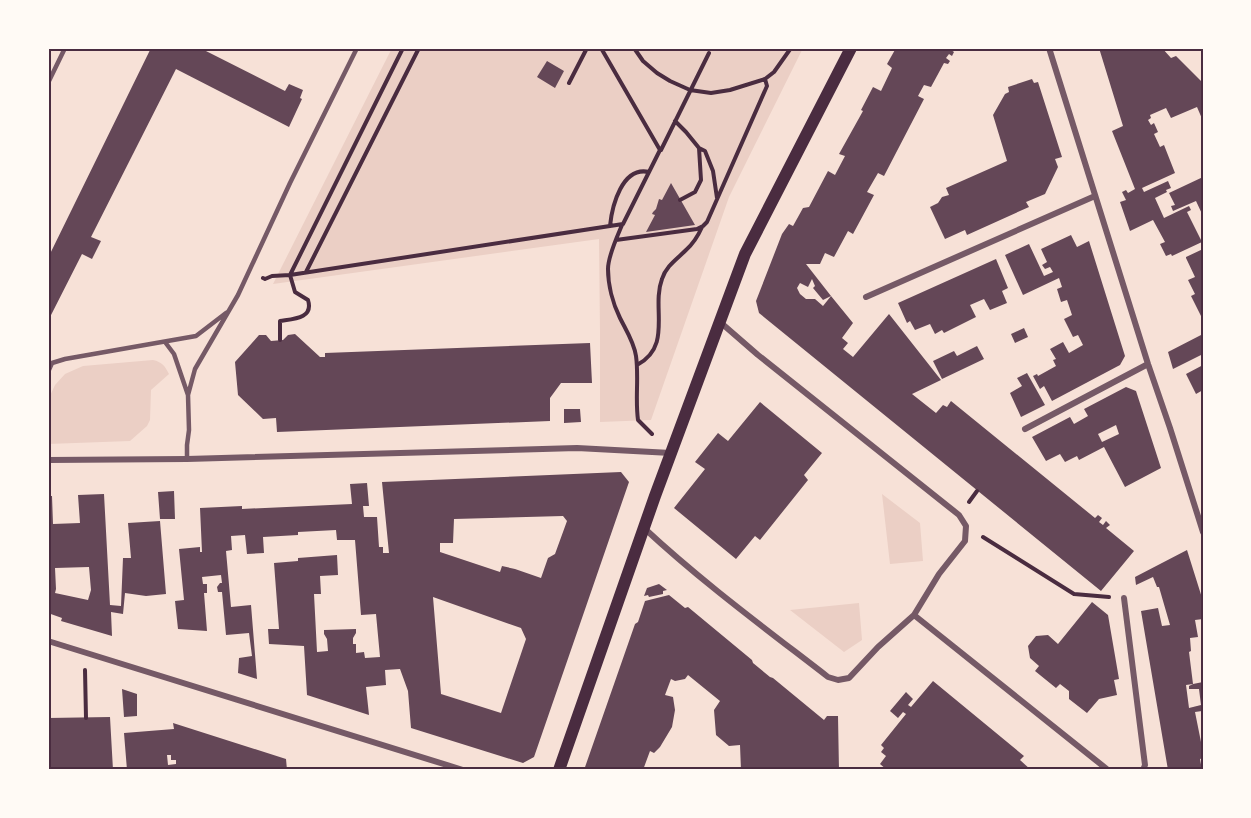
<svg xmlns="http://www.w3.org/2000/svg" width="1251" height="818" font-family="Commissioner,sans-serif">
<rect width="100%" height="100%" fill="#f7e1d7"/>
<!-- green -->
<path fill="#ebcfc5" d="M392 48H803L729 197 651 420 600 422V331L599 239 273 284Z
M153 360C162 362 165 366 169 374L151 390 150 420 147 426 130 441 48 444V400L55 385 65 374 83 366Z
M882 494 920 523 923 561 890 564Z
M859 603 862 640 844 652 790 610Z"/>
<!-- building -->
<path fill="#644757" fill-rule="evenodd" d="M151 48H200L285 91 289 84 303 90 300 98 302 99 289 127 176 69 91 237 101 241 92 259 82 254 48 321V258Z
M896 48H952L951 50 954 52 952 56 949 54 946 58 950 61 948 64 944 63 931 87 924 85 918 96 924 99 884 176 878 173 867 192 874 195 853 234 848 231 834 257 825 253 820 264H806L831 296 823 300 813 288 815 286 812 279 808 287 800 283 797 288 800 294 806 299H815L823 306 831 296 853 323 842 338 848 343 843 349 853 357 889 314 941 380 912 394 936 413 943 405 947 407 951 401 1095 518 1098 515 1102 518 1099 522 1103 525 1106 521 1110 525 1106 528 1134 551 1101 591 759 313 756 301 782 234 789 224 793 226 803 208 809 207 828 171 835 175 845 156 839 154 863 111 861 110 873 87 881 91 892 68 887 64Z
M1099 48H1162L1171 58 1176 56 1203 83V121L1197 107 1171 118 1166 108 1150 115 1151 118 1148 120 1151 125 1154 123 1158 132 1154 134 1160 147 1164 145 1175 173 1142 188 1144 192 1168 181 1171 188 1166 190 1167 192 1155 198 1164 218 1189 206 1191 210 1187 212 1202 242 1172 256 1171 254 1166 256 1160 244 1165 242 1153 220 1130 231 1120 202 1126 200 1122 192 1126 190 1128 193 1135 189 1112 131 1123 126Z
M547 61 564 71 555 88 537 77Z
M1032 79 1034 83 1038 82 1062 157 1055 159 1058 167 1045 194 1026 202 1029 207 967 235 965 230 945 239 930 207 938 203 942 197 949 195 946 188 1007 161 993 115 1005 94 1009 92 1008 87Z
M1203 177V216L1196 201 1173 211 1171 206 1175 205 1169 193Z
M671 183 695 225 646 232 655 215 652 214 653 212 656 209 659 199 662 200Z
M1071 235 1077 247 1089 241 1125 356 1120 365 1052 401 1044 386 1040 389 1033 376 1037 374 1038 376 1056 366 1053 360 1056 359 1050 349 1063 342 1069 353 1083 345 1078 335 1073 337 1064 319 1072 315 1067 300 1061 302 1057 289 1062 287 1059 278 1023 295 1005 255 1029 244 1044 276 1053 272 1050 267 1045 269 1042 265 1047 262 1041 249Z
M1203 249V320L1191 296 1195 294 1188 280 1195 277 1186 258V257Z
M996 259 1008 288 1002 291 1007 303 990 310 984 299 970 305 976 317 944 333 942 330 935 334 930 324 915 330 910 321 907 323 898 303Z
M1024 328 1028 337 1015 343 1011 334Z
M295 334 320 357H325V353L590 343 592 383H561L550 398V421L277 432 276 418 263 419 238 395 235 362 259 335H266L271 341 283 340 288 335Z
M1201 335 1203 338V354L1173 369 1168 352Z
M977 346 984 359 942 379 933 361 954 351 957 356Z
M1203 365V390L1196 394 1186 374Z
M1027 373 1045 405 1021 417 1010 393 1022 386 1017 378Z
M1126 387 1136 391 1161 468 1125 487 1104 447 1079 460 1077 456 1065 462 1060 454 1046 461 1032 437 1070 417 1074 424 1088 416 1084 409ZM1116 425 1119 434 1102 442 1098 434Z
M760 402 822 453 804 475 808 480 760 540 755 536 736 559 674 508 705 469 695 462 718 433 728 441Z
M564 409H580L581 422 564 423Z
M621 472 629 482 534 757 523 763 411 728 408 691 400 669 385 670 386 685 366 687 369 715 307 695 304 646 269 644 268 629H279L274 563 298 561V558L337 555 338 575 320 576 321 594H314L317 652 328 651 327 639 324 634V630L356 629V633L353 638V644H356V653L364 652 365 658 380 657 376 614 361 615 355 540H337L336 530 298 532V535L263 537 264 553 247 554 245 535 231 536 232 550 226 551 231 607 251 605 257 679 238 673 239 658 252 656 249 633 226 635 222 592H218L217 587 220 583H222L221 575 202 577 203 584H207V593H204L207 631 178 629 175 601 184 600 179 549 200 547V552H202L200 508 242 506V509L352 504 350 484 367 483 369 506H363L364 517H377L379 547H383V553H389L382 482ZM563 516 567 521 555 554 548 558 541 578 515 569 502 566 500 572 440 552V543H453L454 519ZM433 597 521 628 526 639 501 713 441 694Z
M174 491 175 519H160L158 492Z
M104 494 110 605 121 606 123 558H131L128 523 160 521 166 594 146 596 125 593 123 614 111 612 112 636 61 621 62 618 48 613V496H52L53 524 80 523 78 495ZM89 567 91 590 88 600 55 593 56 589 55 568Z
M1187 550 1203 601V619L1195 620 1198 637 1190 638 1191 651 1189 652 1193 684 1203 682V709L1202 711 1195 712 1203 752V758L1200 759 1202 770H1168L1141 611 1158 608 1162 626 1170 625 1159 587H1157L1153 577 1136 585 1135 577ZM1193 684 1189 686V689H1199L1201 705 1189 708 1186 685Z
M659 584 667 590 663 591V594L649 597 648 595 644 596 647 588Z
M669 595 685 608 688 607 752 660 753 663 770 677 773 678 824 720 827 716H838L839 770H741L740 745 729 746 716 735 714 710 720 701 688 675 685 679 675 681 671 679 665 695 673 697 675 710 672 727 660 747 654 753 650 751 643 770H584L635 624 638 622 645 601Z
M1092 602 1108 615 1119 679 1114 680 1117 695 1099 699 1087 713 1069 699V691L1060 684 1056 688 1035 671 1039 666 1030 658 1028 646 1036 636 1048 635 1058 644Z
M933 681 1024 756 1020 760 1031 770H887L880 764 886 756 881 752 884 748 881 745 906 714 903 712 898 718 890 711 906 692 913 699 908 705 911 707Z
M122 689 137 694V716L124 717Z
M110 717 113 770H48V718Z
M173 723 286 759 287 770H153V768L127 770 124 733 174 729ZM167 755H171V760H176V764L168 765Z"/>
<g fill="none" stroke-linecap="round" stroke-linejoin="round">
<!-- path -->
<path stroke="#4a2c40" stroke-width="4" d="M403 48 290 275 623 224 660 150 601 48
M634 48 643 61 657 73 670 81 690 90 711 93 730 90 765 79 774 72 791 48
M569 83 587 48
M675 121 686 132 699 148 705 151 713 171 717 198
M661 150 709 53
M680 200 695 192 701 180 699 148
M622 225C617 237 608 256 608 269 608 285 613 304 620 318 626 330 634 342 636 356 639 377 635 399 638 420L652 434
M610 226C612 206 622 166 649 172
M616 240 697 229 703 226 707 222 767 86 765 79
M306 272 419 48
M263 278 265 279 272 276 290 275 295 292 308 300C314 319 292 319 280 321V340
M637 365C673 346 651 308 662 279 666 266 677 259 686 250 694 243 698 236 702 227
M969 502 977 491
M983 537 1074 594 1109 597
M85 670 86 718"/>
<!-- service -->
<path stroke="#755966" stroke-width="4.5" d="M48 83 65 48
M165 342 174 354 188 395
M48 372 52 363 65 359 196 336 226 313
M187 459V445L189 430 188 395 195 369 238 295 290 183 357 48"/>
<!-- minor -->
<path stroke="#755966" stroke-width="6" d="M1049 48 1148 364 1170 428 1203 532
M866 297 1095 196
M1025 429 1148 364
M48 460 187 459 577 448 671 453
M644 528C702 582 766 629 828 677L838 680 849 678 878 647 914 615 939 574 965 541 966 526 959 515 758 355 720 322
M1124 598 1145 765 1143 770
M914 615 1108 770
M48 641 463 770"/>
<!-- secondary -->
<path stroke="#4a2c40" stroke-width="12" d="M559 770 655 496 745 254 851 48"/>
</g>
<!-- border -->
<rect width="1251" height="818" fill="none" stroke="#fffaf5" stroke-width="99"/>
<rect x="50" y="50" width="1152" height="718" fill="none" stroke="#4a2c40" stroke-width="2"/>
</svg>
